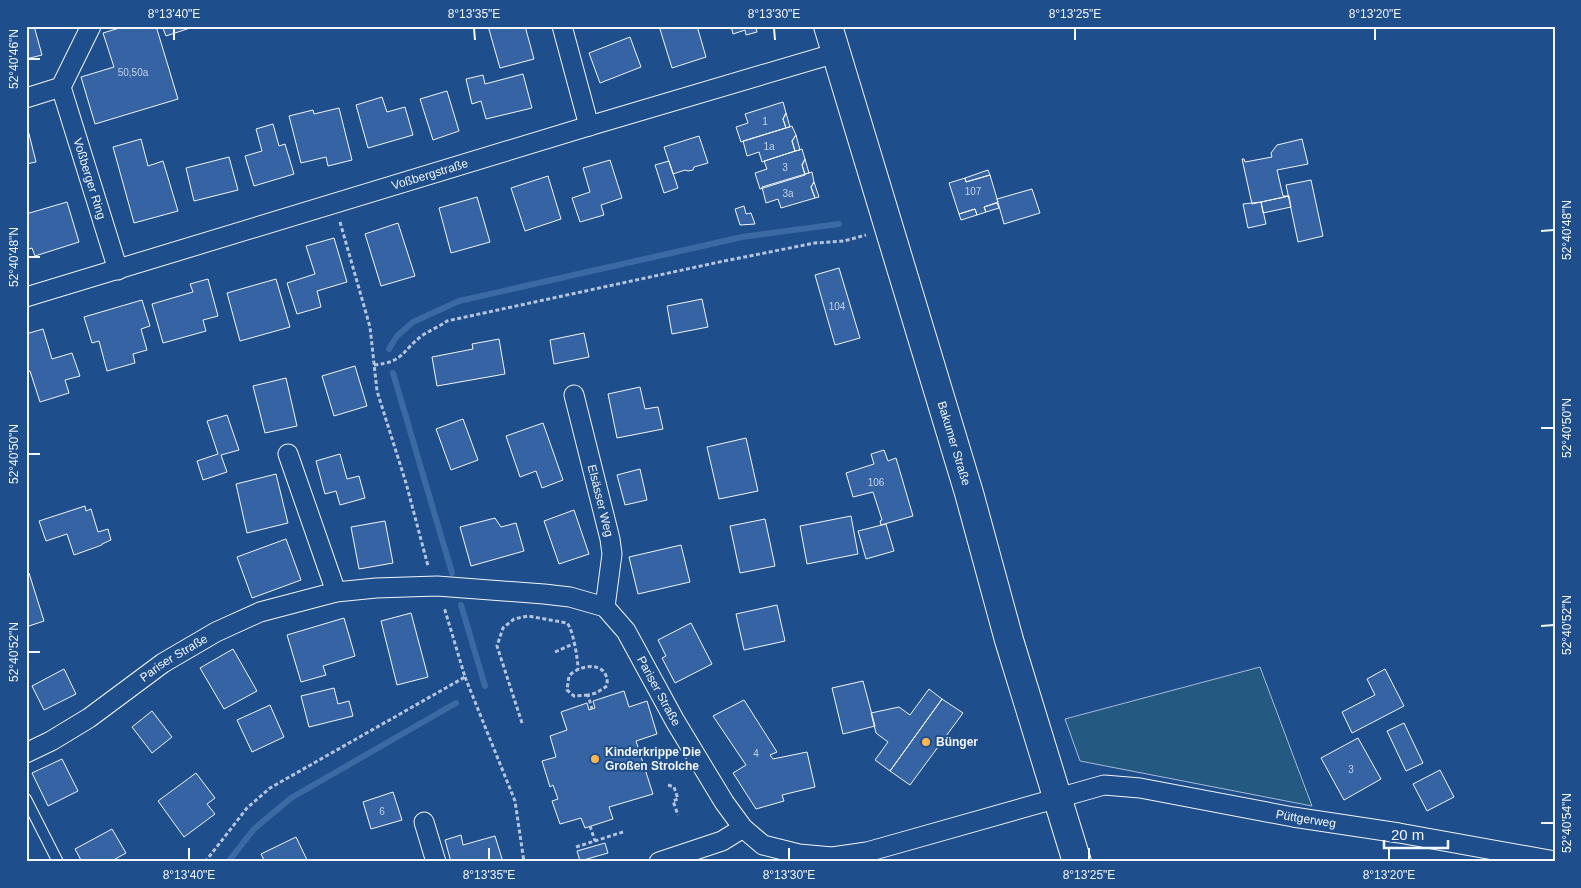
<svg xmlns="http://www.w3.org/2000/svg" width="1581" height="888" font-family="Helvetica,sans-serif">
<rect width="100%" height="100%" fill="#1f4e8c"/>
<!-- green -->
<path fill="#245a82" stroke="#a8bbd7" d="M1260 667 1312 806 1080 761 1065 719Z"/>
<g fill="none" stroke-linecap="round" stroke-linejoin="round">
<!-- stream -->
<path stroke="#3b69a3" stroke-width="6" d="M389 349 397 336 413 322 459 301 742 237 839 224
M393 373 452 573
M461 605 485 686
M228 862 254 829 291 798 456 703"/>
</g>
<!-- building -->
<path fill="#3563a3" stroke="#f2f6ff" d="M26 26H34L42 55 26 59Z
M126 26H156L178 99 95 124 81 77 114 67 103 33Z
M162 26H193V27L166 36Z
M488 26H525L534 59 500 68Z
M659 26H697L706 57 672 68Z
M731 26H758L756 27 757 32 746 35 745 30 733 34Z
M630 37 641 67 600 83 589 53Z
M523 74 532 108 486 119 481 101 472 104 466 79 483 75 485 84Z
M447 91 459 131 433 140 420 99Z
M382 97 387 112 405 107 413 135 368 148 356 105Z
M783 102 786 113 783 119 786 128 741 142 736 127 748 123 745 114Z
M339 108 352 160 328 166 326 157 301 163 289 116 313 110 314 114Z
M786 113 790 127 786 128 783 119Z
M26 122 36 162 26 164Z
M273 124 279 146 285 144 294 174 254 186 245 156 262 151 256 129Z
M792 126 796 135 792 141 795 151 762 162 759 152 747 156 743 141Z
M796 135 800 150 795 151 792 141Z
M699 136 708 163 694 167 693 170 688 171 685 170 673 174 664 147Z
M141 139 148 166 163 161 178 211 134 223 113 147Z
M1302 139 1308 164 1277 170 1283 196H1289L1252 204 1242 159H1244L1245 162 1272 157 1271 153 1277 145Z
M802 149 805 159 802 165 805 175 760 189 755 173 767 169 764 161Z
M229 157 238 190 194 201 186 168Z
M805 159 809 173 805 174 802 165Z
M610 160 622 198 601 205 604 215 580 222 572 198 590 192 583 168Z
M669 161 678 188 664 193 655 165Z
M988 170 990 175 966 182 965 178Z
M812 172 814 182 811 187 815 198 781 208 778 199 766 203 762 187Z
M990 175 998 202 984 207 986 212 977 215 975 209 959 214 949 183 965 178 966 182Z
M548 176 561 219 525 231 511 188Z
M1311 180 1323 236 1298 242 1286 185Z
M814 182 819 197 815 198 811 187Z
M1032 189 1040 213 1004 224 997 199Z
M1289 196 1291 207 1263 213 1261 202Z
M477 197 490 242 451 253 439 208Z
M67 202 79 242 35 256 32 248 26 250V214Z
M1261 202 1266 224 1248 228 1243 204Z
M997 203 999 208 986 212 984 207Z
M744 206 746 214 751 213 755 224 740 225 735 209Z
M975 209 977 215 961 220 959 214Z
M398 223 415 276 381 286 365 234Z
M334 238 347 282 317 291 321 307 297 314 287 283 315 274 306 246Z
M839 268 860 338 835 345 815 275Z
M208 279 218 316 203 320 206 331 163 343 152 304 193 292 190 284Z
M276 279 290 327 240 341 227 293Z
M702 299 708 327 672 334 667 306Z
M142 300 150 326 141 329 147 350 133 354 135 363 107 371 99 341 92 343 84 317Z
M43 329 52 359 72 353 80 376 65 380 69 393 40 402 30 371 26 372V334Z
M584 333 589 357 554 364 550 340Z
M499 339 505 374 437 386 432 357 473 349 472 344Z
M355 366 367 406 334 416 322 376Z
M286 378 297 426 265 433 253 386Z
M640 387 645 409 658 407 663 429 617 438 608 394Z
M227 415 239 450 221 455 227 472 203 480 197 461 218 454 207 421Z
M463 419 478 460 451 470 436 429Z
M543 423 563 480 542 488 536 471 520 477 506 436Z
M746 438 758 491 719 499 707 447Z
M884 450 888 461 896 458 913 516 881 525 880 521 882 520 873 492 853 497 846 473 874 464 871 454Z
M340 454 347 479 359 476 365 498 340 505 336 491 325 494 316 461Z
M640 469 647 500 625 505 617 475Z
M276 474 288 523 247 533 236 484Z
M85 506 86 511 91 509 98 532 108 529 111 540 102 544V545L74 555 67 534 46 541 39 521Z
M574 510 589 554 559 564 544 521Z
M851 516 858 554 807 564 800 526Z
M495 518 501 527 516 523 524 551 471 566 460 527Z
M765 519 775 566 740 573 730 526Z
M385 521 393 563 359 569 351 527Z
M886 524 894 551 866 559 858 531Z
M286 539 301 580 252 598 237 557Z
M681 545 690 582 638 594 629 557Z
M29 573 44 621 26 627V574Z
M777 605 785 641 744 650 736 614Z
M411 613 428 677 397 685 381 621Z
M344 618 355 656 323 666 326 675 301 682 287 635Z
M691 623 712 664 675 683 662 658 666 656 658 640Z
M233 649 257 691 224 709 200 668Z
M64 669 76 694 44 710 32 686Z
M1385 669 1404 706 1352 733 1342 712 1375 695 1367 679Z
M863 681 875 726 843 734 832 688Z
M334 688 338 704 349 701 353 716 309 727 301 696Z
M929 689 942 699 890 771 875 760 888 742 876 733 871 713 899 707 910 715Z
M624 691 629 707 647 701 657 734 636 741 653 794 609 807 613 819 585 828 581 818 560 824 552 801 558 799 553 785 550 787 542 761 556 757 550 736 567 730 561 712 587 703 589 710 595 708 593 701Z
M942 699 963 713 910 785 890 771Z
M744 700 777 752 770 755 773 759 807 752 815 787 782 795 784 801 756 809 733 773 746 765 713 716Z
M270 705 284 737 252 752 237 720Z
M152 711 172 737 152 753 132 727Z
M1404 723 1423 763 1406 771 1387 731Z
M1358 738 1381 779 1344 800 1321 758Z
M62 759 78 791 48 806 32 773Z
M1440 770 1454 797 1427 811 1413 784Z
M196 773 215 798 207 804 215 814 184 837 158 801Z
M393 792 402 820 371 829 363 802Z
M112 829 126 853 110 862H82L75 849Z
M461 835 463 845 495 836 503 862H451L445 840Z
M296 837 308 862H265L261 854Z
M605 843 608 853 580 861 577 851Z"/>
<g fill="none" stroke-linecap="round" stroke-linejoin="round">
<defs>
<path id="lane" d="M26 799 58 862"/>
<g id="street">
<path d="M562 26 589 126"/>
<path id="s1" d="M61 87 118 270"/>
<path d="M26 98 61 87 91 26"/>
<path id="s2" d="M26 297 589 126 836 53"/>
<path id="s3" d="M574 395 610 539 612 554 605 607"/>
<path d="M288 454 336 592"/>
<path id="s4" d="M26 753 51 741 89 718 163 663 216 632 260 612 336 592 376 588 437 586 544 594 570 597 605 607 626 631 675 721 724 802 743 828 763 845 799 854 832 857 867 852 1104 785 1140 788 1293 817 1399 833 1555 861"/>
<path d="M424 822 436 862"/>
<path d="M659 862 722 841 743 828"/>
</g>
<g id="secondary">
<path id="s5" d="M828 26 969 493 1009 640 1077 862"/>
</g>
</defs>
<!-- lane casing -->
<use href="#lane" stroke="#f2f6ff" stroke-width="12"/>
<!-- street casing -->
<use href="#street" stroke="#f2f6ff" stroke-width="21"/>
<!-- secondary casing -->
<use href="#secondary" stroke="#f2f6ff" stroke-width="30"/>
<!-- path -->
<path stroke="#b3c4dc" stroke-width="3" stroke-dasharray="4 2.5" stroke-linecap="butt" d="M340 222 370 327 377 391 406 483 428 566
M374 365C405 362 402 350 423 335 431 330 440 326 447 321L724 261 815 243 844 241 866 235
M555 652 573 644
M465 677 515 801 524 862
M588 695 574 696 567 690 569 676C581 663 610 661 607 686L596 693 588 695 592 709
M522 723 497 646 503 628 514 619 528 616 567 623C573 629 578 660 578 669
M668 785 674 787 678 799 673 801 678 815
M590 826 595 841
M576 847 623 832
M205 862 247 808 270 788 465 677 444 607"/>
<!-- lane -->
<use href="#lane" stroke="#1f4e8c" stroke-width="10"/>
<!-- street -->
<use href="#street" stroke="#1f4e8c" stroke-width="19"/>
<!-- secondary -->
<use href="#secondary" stroke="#1f4e8c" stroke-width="28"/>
</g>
<!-- ticks -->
<path fill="none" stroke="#f2f6ff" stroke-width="2" d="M174 28V40M474 28 475 40M774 28 775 40M1075 28V40M1375 28V40M28 59H40M1541 231 1554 230M28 257H40M1541 428H1554M28 454H40M1541 626 1554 625M28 652H40M1541 823H1554M189 848V860M489 848V860M789 848V860M1089 848V860M1389 848V860"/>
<!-- markers -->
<g fill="#ffb74d" stroke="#1f4e8c" stroke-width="2">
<circle cx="926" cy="742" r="5"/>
<circle cx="595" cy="759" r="5"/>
</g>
<g text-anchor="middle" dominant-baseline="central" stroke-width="4" stroke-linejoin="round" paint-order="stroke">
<!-- number labels -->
<g font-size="10" fill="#c3d1e8">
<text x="133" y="72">50,50a</text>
<text x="765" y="121">1</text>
<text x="769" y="146">1a</text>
<text x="785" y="167">3</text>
<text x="973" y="191">107</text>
<text x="788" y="193">3a</text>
<text x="837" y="306">104</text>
<text x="876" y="482">106</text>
<text x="756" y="753">4</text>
<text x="1351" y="769">3</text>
<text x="382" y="811">6</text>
</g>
<!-- street labels -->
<g font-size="12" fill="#f2f6ff" stroke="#1f4e8c">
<text stroke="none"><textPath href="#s2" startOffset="422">Voßbergstraße</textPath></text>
<text stroke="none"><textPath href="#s1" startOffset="96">Voßberger Ring</textPath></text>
<text stroke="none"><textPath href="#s5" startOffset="436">Bakumer Straße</textPath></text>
<text stroke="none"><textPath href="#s3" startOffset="109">Elsässer Weg</textPath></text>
<text stroke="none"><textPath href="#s4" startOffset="176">Pariser Straße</textPath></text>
<text stroke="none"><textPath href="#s4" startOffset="724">Pariser Straße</textPath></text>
<text stroke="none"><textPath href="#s4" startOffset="1468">Püttgerweg</textPath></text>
</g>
<!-- poi labels -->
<g font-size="12" font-weight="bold" fill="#f2f6ff" stroke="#1f4e8c" text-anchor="start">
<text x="936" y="742">Bünger</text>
<text x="605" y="752">Kinderkrippe Die<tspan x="605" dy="14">Großen Strolche</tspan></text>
</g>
</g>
<!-- border -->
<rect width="1581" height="888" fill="none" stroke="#1f4e8c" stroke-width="55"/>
<!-- scale -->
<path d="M1384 840v8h64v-8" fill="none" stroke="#f2f6ff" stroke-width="2.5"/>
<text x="1391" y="840" font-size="15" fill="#f2f6ff" stroke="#1f4e8c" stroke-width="4" paint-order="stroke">20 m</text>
<rect x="28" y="28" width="1526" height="832" fill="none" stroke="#f2f6ff" stroke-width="2"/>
<g font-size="12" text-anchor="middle" fill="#f2f6ff">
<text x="174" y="18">8°13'40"E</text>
<text x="474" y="18">8°13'35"E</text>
<text x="774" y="18">8°13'30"E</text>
<text x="1075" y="18">8°13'25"E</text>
<text x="1375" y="18">8°13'20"E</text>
<text transform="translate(14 59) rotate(-90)" y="4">52°40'46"N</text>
<text transform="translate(1567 230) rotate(-90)" y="4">52°40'48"N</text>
<text transform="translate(14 257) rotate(-90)" y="4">52°40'48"N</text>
<text transform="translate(1567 428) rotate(-90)" y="4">52°40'50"N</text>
<text transform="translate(14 454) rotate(-90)" y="4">52°40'50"N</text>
<text transform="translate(1567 625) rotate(-90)" y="4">52°40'52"N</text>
<text transform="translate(14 652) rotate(-90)" y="4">52°40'52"N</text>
<text transform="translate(1567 823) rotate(-90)" y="4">52°40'54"N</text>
<text x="189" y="879">8°13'40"E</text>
<text x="489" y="879">8°13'35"E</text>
<text x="789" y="879">8°13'30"E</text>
<text x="1089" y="879">8°13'25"E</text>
<text x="1389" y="879">8°13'20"E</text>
</g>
</svg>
